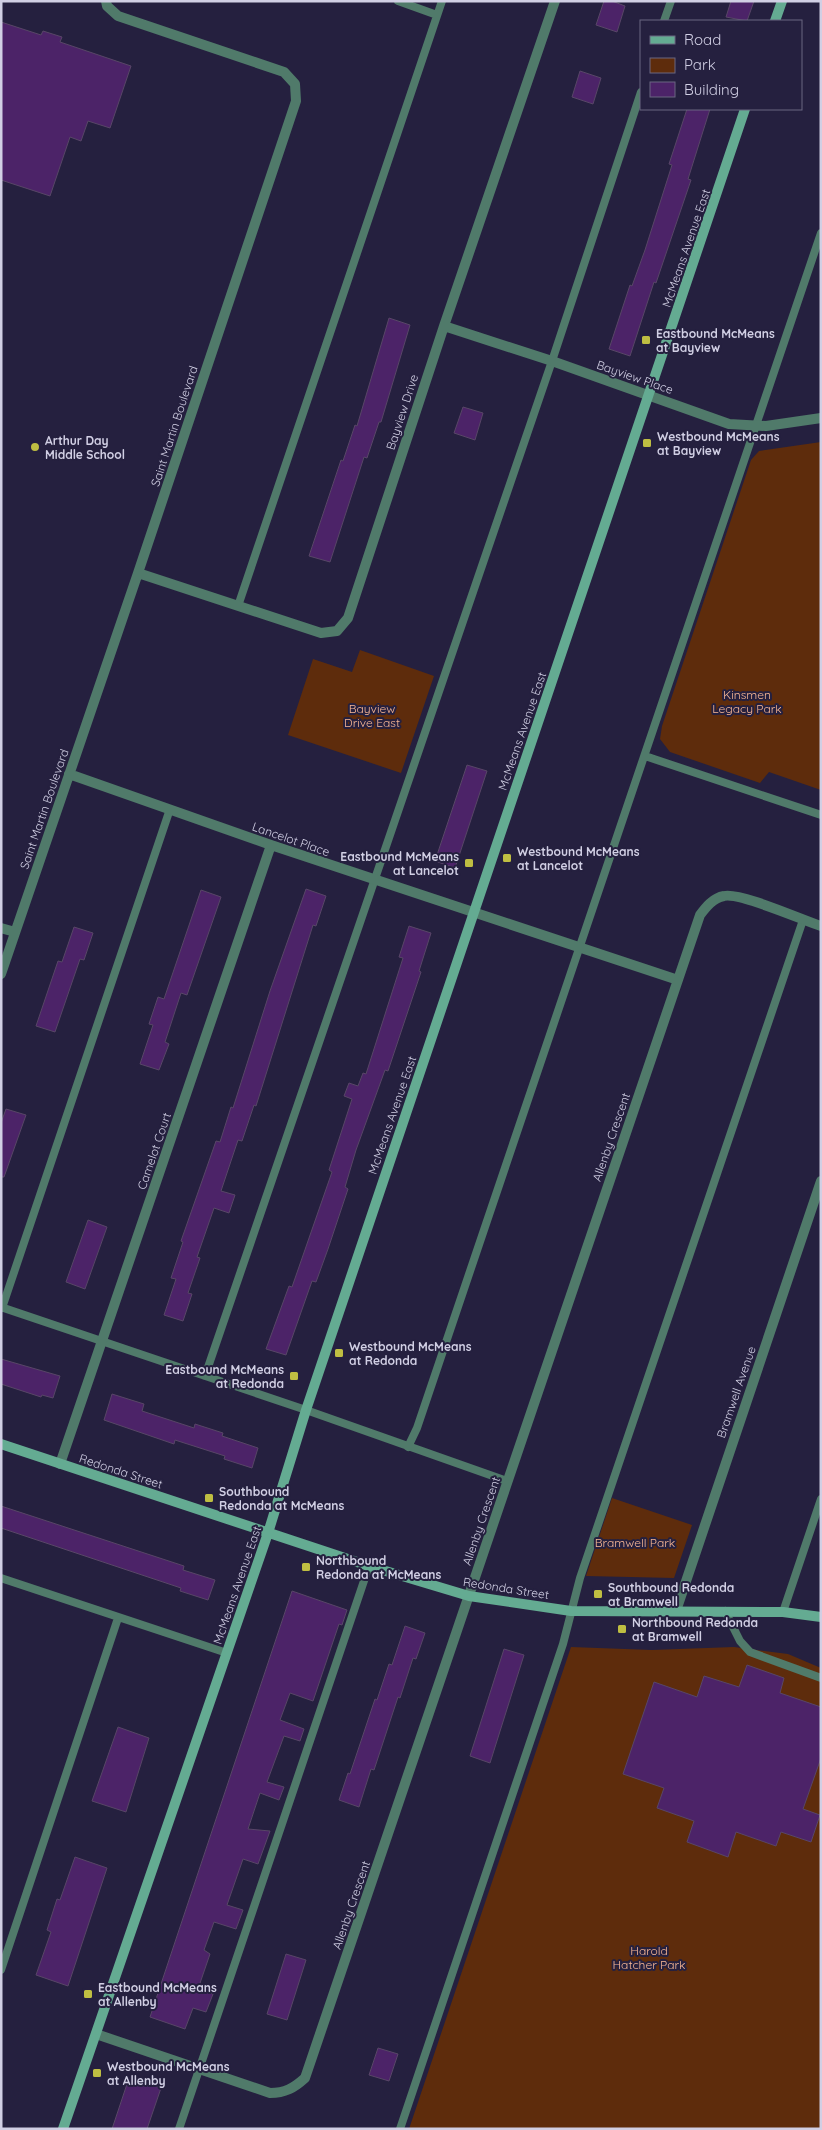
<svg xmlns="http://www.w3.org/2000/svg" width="822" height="2130" font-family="Quicksand,sans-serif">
<rect width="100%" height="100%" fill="#25203f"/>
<!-- green -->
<path fill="#5e2c0c" d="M821 442V790L769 772 760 783 670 752 660 739 662 726 751 460 759 451Z
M360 650 434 676 401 773 288 735 313 659 352 672Z
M612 1498 692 1525 674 1578 586 1576Z
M571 1647 652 1650 734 1647 788 1654 821 1668V2129H409Z"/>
<!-- building -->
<path fill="#4c2368" stroke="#584667" d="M604 1H612L625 6 617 32 596 25Z
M731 1H754L747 21 726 17Z
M1 22 41 35 43 31 62 37 60 42 131 66 110 128 88 121 81 141 70 137 50 196 1 180Z
M580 71 601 78 593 104 572 97Z
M687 109H710L688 179 691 180 656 283 654 282 630 356 609 349 630 285 632 286 645 250 672 165 669 164Z
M389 318 410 325 381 422H379L367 458 364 457 330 562 309 556 341 460 343 461 355 425 357 426Z
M463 407 483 413 475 440 454 433Z
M467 765 487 771 455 868 435 861Z
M306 889 326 896 316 926 313 925 256 1106 254 1105 242 1141 238 1140 221 1191 235 1195 229 1213 214 1208 197 1257 200 1258 188 1293 192 1294 183 1321 164 1315 176 1279 171 1278 183 1242 181 1241 216 1141 220 1142 231 1107 233 1108 270 991Z
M201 890 221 897 187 995 181 993 165 1042 169 1044 159 1070 140 1064 153 1025 149 1024 158 997 164 999Z
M409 926 431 933 419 971 421 972 388 1071 385 1070 356 1150 345 1187 348 1189 328 1249 316 1282 312 1281 286 1355 266 1349 289 1286 292 1287 332 1172 329 1170 352 1099 344 1096 349 1083 358 1086 363 1073 366 1074 403 958 399 957Z
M74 927 93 933 84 960 80 959 55 1032 36 1026 58 961 62 962Z
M6 1109 26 1115 4 1177H1V1123Z
M88 1220 107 1227 85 1289 66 1282Z
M1 1359 60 1376 53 1398 42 1395 41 1397 1 1384Z
M112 1394 144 1404 142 1411 194 1428 195 1424 223 1433 222 1436 258 1448 252 1468 224 1459 225 1456 175 1440 174 1444 104 1420Z
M1 1506 184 1566 183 1570 215 1580 208 1600 180 1591 181 1588 1 1528Z
M292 1591 347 1610 342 1625 339 1624 313 1701 290 1693 280 1720 304 1729 300 1741 284 1736 267 1782 284 1787 279 1800 260 1793 248 1829 270 1831 258 1864 243 1859 227 1905 243 1910 236 1929 214 1922 204 1950 210 1954 198 1989 213 1994 206 2012 193 2008 185 2029 150 2017Z
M405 1626 425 1633 416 1659 413 1658 400 1698 398 1697 374 1770 371 1769 359 1807 339 1800 348 1773 350 1774 375 1699 377 1700 389 1664 392 1665Z
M504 1649 524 1655 490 1763 470 1756Z
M747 1665 784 1678 780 1693 821 1707V1758L803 1809 820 1815 811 1842 781 1832 776 1846 736 1832 728 1857 687 1842 694 1821 657 1808 664 1788 623 1774 654 1682 697 1697 704 1676 739 1687Z
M118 1727 149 1738 126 1812 92 1801Z
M75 1857 107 1868 68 1986 36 1975 51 1932 47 1930 57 1899 60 1900Z
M286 1954 306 1960 287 2020 267 2014Z
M378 2048 398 2054 389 2081 369 2075Z
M129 2078 161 2088 147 2129H112Z"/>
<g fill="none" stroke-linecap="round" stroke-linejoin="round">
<!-- lane -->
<path stroke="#507a6a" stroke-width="8" d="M398 1 437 15
M664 21 671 1
M238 606 442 1
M645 756 821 815
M1 1307 306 1410 507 1481
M2 1308 170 809
M205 1376 552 361 641 92
M408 1447 417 1428 821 233
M1 1578 227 1653
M725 1611 740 1641 750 1652 821 1678
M783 1612 821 1499
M1 1970 118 1618
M179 2129 369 1566
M400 2129 563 1644 580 1578 803 920"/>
<!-- street -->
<path stroke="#507a6a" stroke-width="10" d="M444 326 552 361 729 424 766 426 821 418
M138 573 321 633 337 631 348 618 444 326 555 1
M69 774 271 845 678 980
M1 928 15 932
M1 974 138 573 296 101 295 84 284 72 118 16 107 6 106 1
M60 1464 271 845
M676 1611 821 1181
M96 2034 270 2093C285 2093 294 2088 305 2078L700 915C706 907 713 898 724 896 740 892 802 920 821 926"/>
<!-- secondary -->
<path stroke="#64ab92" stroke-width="10" d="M775 21 782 1
M1 1444 369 1566 469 1596 571 1611 783 1612 821 1617
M63 2129 268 1533 306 1410 745 109"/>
</g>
<!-- markers -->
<g fill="#bfbe42" stroke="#25203f" stroke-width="2">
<rect x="641" y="335" width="10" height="10" rx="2.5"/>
<rect x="642" y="438" width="10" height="10" rx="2.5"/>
<circle cx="35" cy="447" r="5"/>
<rect x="502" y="853" width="10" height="10" rx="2.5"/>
<rect x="464" y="858" width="10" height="10" rx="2.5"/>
<rect x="334" y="1348" width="10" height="10" rx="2.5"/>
<rect x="289" y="1371" width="10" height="10" rx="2.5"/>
<rect x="204" y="1493" width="10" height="10" rx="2.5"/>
<rect x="301" y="1562" width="10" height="10" rx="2.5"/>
<rect x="593" y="1589" width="10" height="10" rx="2.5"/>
<rect x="617" y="1624" width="10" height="10" rx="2.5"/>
<rect x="83" y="1989" width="10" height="10" rx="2.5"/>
<rect x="92" y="2068" width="10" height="10" rx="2.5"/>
</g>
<g text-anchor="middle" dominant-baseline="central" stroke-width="4" stroke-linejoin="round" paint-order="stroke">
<!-- street labels -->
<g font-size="12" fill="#d1cfe4" stroke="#25203f">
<text transform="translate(686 248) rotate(-71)">McMeans Avenue East</text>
<text transform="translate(635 377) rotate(19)">Bayview Place</text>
<text transform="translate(402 412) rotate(-72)">Bayview Drive</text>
<text transform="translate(174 426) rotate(-72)">Saint Martin Boulevard</text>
<text transform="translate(522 731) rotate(-71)">McMeans Avenue East</text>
<text transform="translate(44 809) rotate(-71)">Saint Martin Boulevard</text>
<text transform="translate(291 839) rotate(19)">Lancelot Place</text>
<text transform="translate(392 1115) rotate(-71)">McMeans Avenue East</text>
<text transform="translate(611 1137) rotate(-71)">Allenby Crescent</text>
<text transform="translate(154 1151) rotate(-71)">Camelot Court</text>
<text transform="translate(736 1392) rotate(-71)">Bramwell Avenue</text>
<text transform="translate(121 1471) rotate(18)">Redonda Street</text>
<text transform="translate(481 1521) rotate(-71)">Allenby Crescent</text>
<text transform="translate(237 1585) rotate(-71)">McMeans Avenue East</text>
<text transform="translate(506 1588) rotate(9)">Redonda Street</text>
<text transform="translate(351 1905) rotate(-71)">Allenby Crescent</text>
</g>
<!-- poi labels -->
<g font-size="12" font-weight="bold" fill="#d1cfe4" stroke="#25203f" text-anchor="start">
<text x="656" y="333">Eastbound McMeans<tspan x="656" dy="14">at Bayview</tspan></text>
<text x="657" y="436">Westbound McMeans<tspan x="657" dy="14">at Bayview</tspan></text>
<text x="45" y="440">Arthur Day<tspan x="45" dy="14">Middle School</tspan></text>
<text x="517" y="851">Westbound McMeans<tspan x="517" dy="14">at Lancelot</tspan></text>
<text x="459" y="856" text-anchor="end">Eastbound McMeans<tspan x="459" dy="14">at Lancelot</tspan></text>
<text x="349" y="1346">Westbound McMeans<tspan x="349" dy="14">at Redonda</tspan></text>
<text x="284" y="1369" text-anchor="end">Eastbound McMeans<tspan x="284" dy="14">at Redonda</tspan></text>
<text x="219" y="1491">Southbound<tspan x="219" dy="14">Redonda at McMeans</tspan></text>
<text x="316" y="1560">Northbound<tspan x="316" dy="14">Redonda at McMeans</tspan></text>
<text x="608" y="1587">Southbound Redonda<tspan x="608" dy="14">at Bramwell</tspan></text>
<text x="632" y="1622">Northbound Redonda<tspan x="632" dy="14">at Bramwell</tspan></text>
<text x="98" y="1987">Eastbound McMeans<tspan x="98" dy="14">at Allenby</tspan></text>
<text x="107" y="2066">Westbound McMeans<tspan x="107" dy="14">at Allenby</tspan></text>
</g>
<!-- park labels -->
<g font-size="12" fill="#f9b895" stroke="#25203f">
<text x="747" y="694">Kinsmen<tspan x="747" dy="14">Legacy Park</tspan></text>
<text x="372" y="708">Bayview<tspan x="372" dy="14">Drive East</tspan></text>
<text x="635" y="1542">Bramwell Park</text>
<text x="649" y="1950">Harold<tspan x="649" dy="14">Hatcher Park</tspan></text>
</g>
</g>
<!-- border -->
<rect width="822" height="2130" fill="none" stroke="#d1cfe4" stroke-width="5"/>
<!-- legend -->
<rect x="640" y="20" width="162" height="90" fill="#25203f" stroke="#6a6681"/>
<rect x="650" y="36" width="25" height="8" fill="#64ab92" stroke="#6a6681"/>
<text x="684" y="45" font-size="15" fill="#d1cfe4">Road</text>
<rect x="650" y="58" width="25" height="15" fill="#5e2c0c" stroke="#6a6681"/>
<text x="684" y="70" font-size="15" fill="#d1cfe4">Park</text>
<rect x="650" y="82" width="25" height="15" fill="#4c2368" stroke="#6a6681"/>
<text x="684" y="95" font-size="15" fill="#d1cfe4">Building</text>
</svg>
